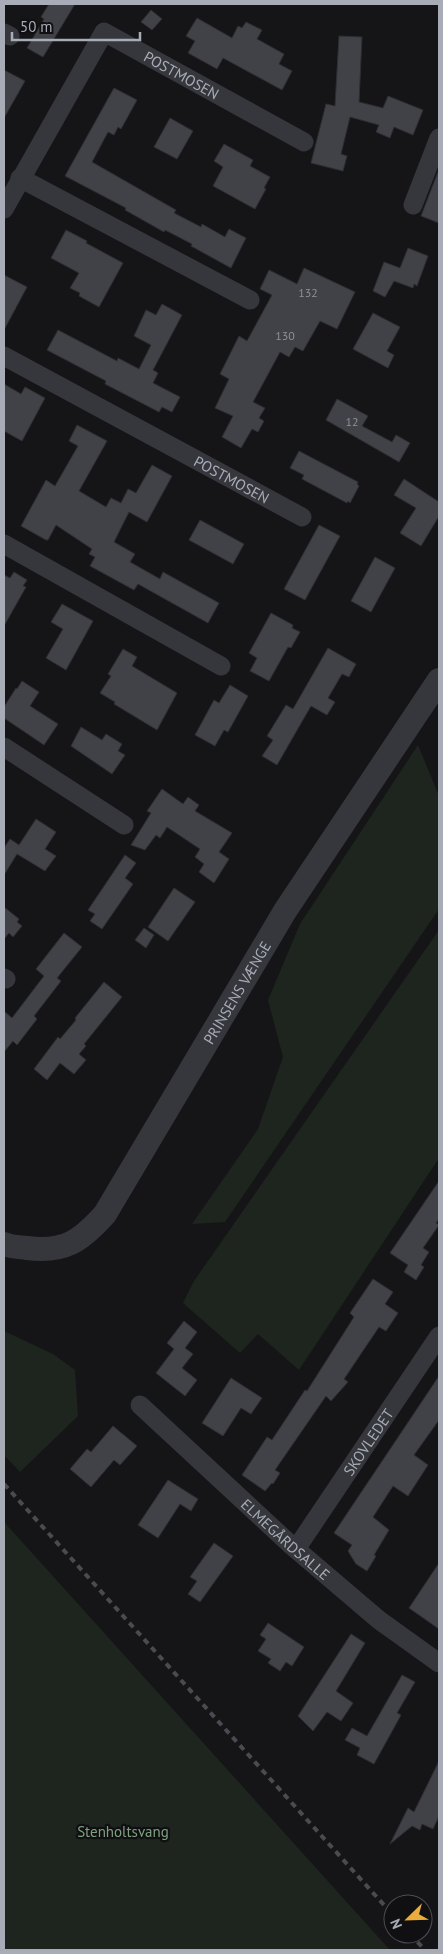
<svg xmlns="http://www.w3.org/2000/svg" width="443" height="1954" font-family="'PT Sans',sans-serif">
<rect width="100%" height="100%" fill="#151517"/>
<!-- green -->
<path fill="#1d251e" d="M418 745 439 796V909L225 1222 192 1224 258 1129 283 1057 268 1000 300 924Z
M439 930V1158L299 1370 258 1334 240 1353 183 1303 194 1281Z
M4 1331 53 1354 75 1370 78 1416 20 1472 4 1455Z
M4 1522 15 1534 390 1950H4Z"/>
<!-- building -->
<path fill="#414247" stroke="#2f2f33" d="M49 4H75L43 57 27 48 44 19 41 17Z
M151 10 162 19 152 30 141 22Z
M197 18 232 38 238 26 242 28 246 22 262 30 257 39 284 54 279 64 292 71 282 90 223 58 217 69 188 53 195 41 186 36Z
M339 36 362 37 359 102 383 108 388 96 423 110 413 135 394 127 390 138 376 132 379 125 350 117 341 154 347 156 343 171 311 163 326 104 335 106Z
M4 70 25 81 4 118Z
M114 88 137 100 121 129 118 127 114 135 108 132 92 162 176 210 174 213 201 227 202 224 225 237 229 229 246 238 231 268 191 246 192 244 165 230 164 232 125 210 126 208 65 176Z
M170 118 193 131 177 159 154 147Z
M224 144 253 160 250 166 270 177 264 188 266 189 255 209 213 186 223 167 214 161Z
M438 172H439V223L421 216Z
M66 230 87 241 86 243 123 263 99 307 79 296 80 293 70 288 79 273 51 258Z
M408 248 428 256 417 286 414 284 413 288 394 281 385 297 373 291 384 262 400 268Z
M304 268 355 292 337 329 320 321 303 351 295 347 289 357 280 352 253 402 265 408 259 418 264 421 258 432 252 429 241 448 222 437 233 416 215 408 229 379 220 374 239 336 247 341 272 295 260 289 269 270 297 284Z
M4 275 27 287 4 330Z
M162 304 182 315 153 370 158 373 153 383 180 397 172 412 162 407 159 412 105 384 106 381 47 350 58 330 117 361 118 358 139 369 151 345 134 336 146 310 156 315Z
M373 313 400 327 387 351 394 355 388 368 353 349Z
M4 384 21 394 25 387 45 398 22 441 4 431Z
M337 399 368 416 362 426 392 442 396 435 410 443 399 462 326 420Z
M77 425 107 441 79 491 106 507 111 498 121 503 128 489 136 493 152 465 172 476 147 522 129 512 114 542 135 554 130 562 160 579 163 572 219 603 208 623 138 584 134 590 90 566 95 557 89 554 92 549 56 525 48 540H46L21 526 46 480 55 486 78 446 69 441Z
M299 451 358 482 357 484 359 486 350 503 348 501 347 503 302 479 304 475 290 468Z
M404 479 439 502V516L421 546 400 533 416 508 394 495Z
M200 520 244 544 233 564 189 540Z
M319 525 340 536 305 600 284 589Z
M375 557 395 568 371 612 351 601Z
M14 572 27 580 23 586 26 587 4 626V575L10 578Z
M62 604 93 621 66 670 46 658 63 629 51 622Z
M271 613 293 625 292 628 300 632 291 648 288 647 269 681 250 671 257 658 249 653Z
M328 648 356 664 349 677 342 674 328 698 335 702 327 715 311 706 277 765 262 756 273 740 267 736 286 705 293 709Z
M123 649 137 657 132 666 177 693 157 730 114 704 115 702 100 693 111 676 108 674Z
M22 681 39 692 30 706 58 724 44 745 4 718V707L16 688 17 689Z
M230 685 248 696 228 732 224 730 215 746 195 735 214 700 219 703Z
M81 727 102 740 106 734 122 744 118 751 125 755 112 774 71 746Z
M162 789 183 804 188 797 199 805 195 811 232 833 219 852 229 859 214 883 199 872 204 864 195 857 200 849 167 827 160 838 156 835 145 850 131 845 151 813 147 811Z
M36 819 56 832 45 849 56 856 45 871 17 854 4 875V848L10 839 19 845Z
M125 855 136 863 125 878 133 884 102 929 90 921 95 914 88 910Z
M174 888 195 902 168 941 148 927Z
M4 907 19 919 17 922 22 926 13 937 9 933 4 939Z
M144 928 154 935 146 948 135 940Z
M64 933 82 947 57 978 61 981 34 1016 37 1019 17 1045 13 1041 4 1052V1011L12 1018 34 989 44 976 36 969Z
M104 982 122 997 84 1044 86 1046 79 1054 86 1060 74 1074 60 1063 47 1080 34 1069 58 1037 60 1039 76 1020 75 1018Z
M439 1181V1219L436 1223 439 1225 423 1248 429 1252 421 1265 424 1267 416 1280 404 1272 408 1265 390 1253Z
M373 1279 393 1292 385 1304 398 1313 386 1331 379 1327 344 1379 348 1382 331 1401 326 1396 275 1470 280 1473 273 1484 272 1483 265 1491 242 1475 267 1437 272 1440 305 1390 307 1391 354 1317 350 1313Z
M184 1321 197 1332 185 1348 193 1354 182 1368 197 1380 185 1396 156 1373 174 1349 167 1343Z
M439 1376V1420L414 1455 428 1465 408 1496 393 1486 373 1517 389 1530 374 1555 376 1556 367 1571 356 1564 348 1551 352 1545 334 1533Z
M231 1378 262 1398 251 1414 241 1408 223 1436 202 1423Z
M113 1426 137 1446 120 1465 114 1460 91 1487 70 1469 87 1449 91 1452Z
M168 1480 198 1499 191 1511 180 1504 158 1538 138 1525Z
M214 1543 233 1556 200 1602 188 1594 197 1581 190 1577Z
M439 1563V1629L409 1608Z
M268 1623 304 1647 292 1666 286 1662 280 1671 268 1663 271 1659 258 1651 266 1639 260 1635Z
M351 1634 365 1643 336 1691 353 1703 341 1721 327 1712 313 1731 298 1716Z
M402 1675 415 1682 397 1713 401 1715 374 1764 357 1755 360 1748 345 1740 352 1728 367 1736Z
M439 1761V1816L433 1829 422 1824 420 1830 412 1826 390 1844 408 1808 414 1812Z"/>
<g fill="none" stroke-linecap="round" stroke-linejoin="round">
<!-- minor -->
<g stroke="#36373c" stroke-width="19">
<path d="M4 33 10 36"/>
<path d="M20 178 250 300"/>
<path d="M413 205 439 138"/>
<path id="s1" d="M4 209 104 32 304 142"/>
<path id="s2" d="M4 356 302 517"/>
<path d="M4 544 221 666"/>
<path d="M4 747 124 825"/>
<path d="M4 978 6 979"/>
<path id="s3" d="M140 1405 291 1545 379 1620 439 1663"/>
<path id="s4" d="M296 1549 439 1336"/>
</g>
<!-- tertiary -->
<path stroke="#36373c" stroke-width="24" id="s5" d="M4 1244C11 1247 19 1247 27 1248 64 1253 81 1241 105 1214L285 911 439 680"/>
<!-- rail -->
<path stroke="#494b51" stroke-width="4" stroke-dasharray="6 5" stroke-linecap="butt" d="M4 1484 393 1915
M410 1934 425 1950"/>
</g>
<g text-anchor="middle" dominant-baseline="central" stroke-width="4.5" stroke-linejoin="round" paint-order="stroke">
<!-- number labels -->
<g font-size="12" fill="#8e929a">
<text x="308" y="292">132</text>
<text x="285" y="335">130</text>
<text x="352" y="421">12</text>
</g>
<!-- street labels -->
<g font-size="15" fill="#a7acb6" stroke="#101012">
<text stroke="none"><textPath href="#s1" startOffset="292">POSTMOSEN</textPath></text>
<text stroke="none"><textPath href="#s2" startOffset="259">POSTMOSEN</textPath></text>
<text stroke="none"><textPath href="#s5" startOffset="371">PRINSENS VÆNGE</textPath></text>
<text stroke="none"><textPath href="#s4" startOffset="129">SKOVLEDET</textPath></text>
<text stroke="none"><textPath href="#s3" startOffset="198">ELMEGÅRDSALLE</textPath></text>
</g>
<!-- park labels -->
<g font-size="15" fill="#7fa181" stroke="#101012">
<text x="123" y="1831">Stenholtsvang</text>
</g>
</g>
<!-- border -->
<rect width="443" height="1954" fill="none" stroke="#a7acb6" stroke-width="10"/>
<!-- north arrow -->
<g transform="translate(408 1919) rotate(247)"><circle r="24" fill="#101012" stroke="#4c4e54"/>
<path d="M0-4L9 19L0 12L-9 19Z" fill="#eaac3a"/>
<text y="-8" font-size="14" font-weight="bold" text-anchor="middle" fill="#a7acb6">N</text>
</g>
<!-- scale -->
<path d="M12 32v8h128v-8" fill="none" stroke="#a7acb6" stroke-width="2.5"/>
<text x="20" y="32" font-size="15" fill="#a7acb6" stroke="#101012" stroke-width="4" paint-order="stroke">50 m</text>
</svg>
